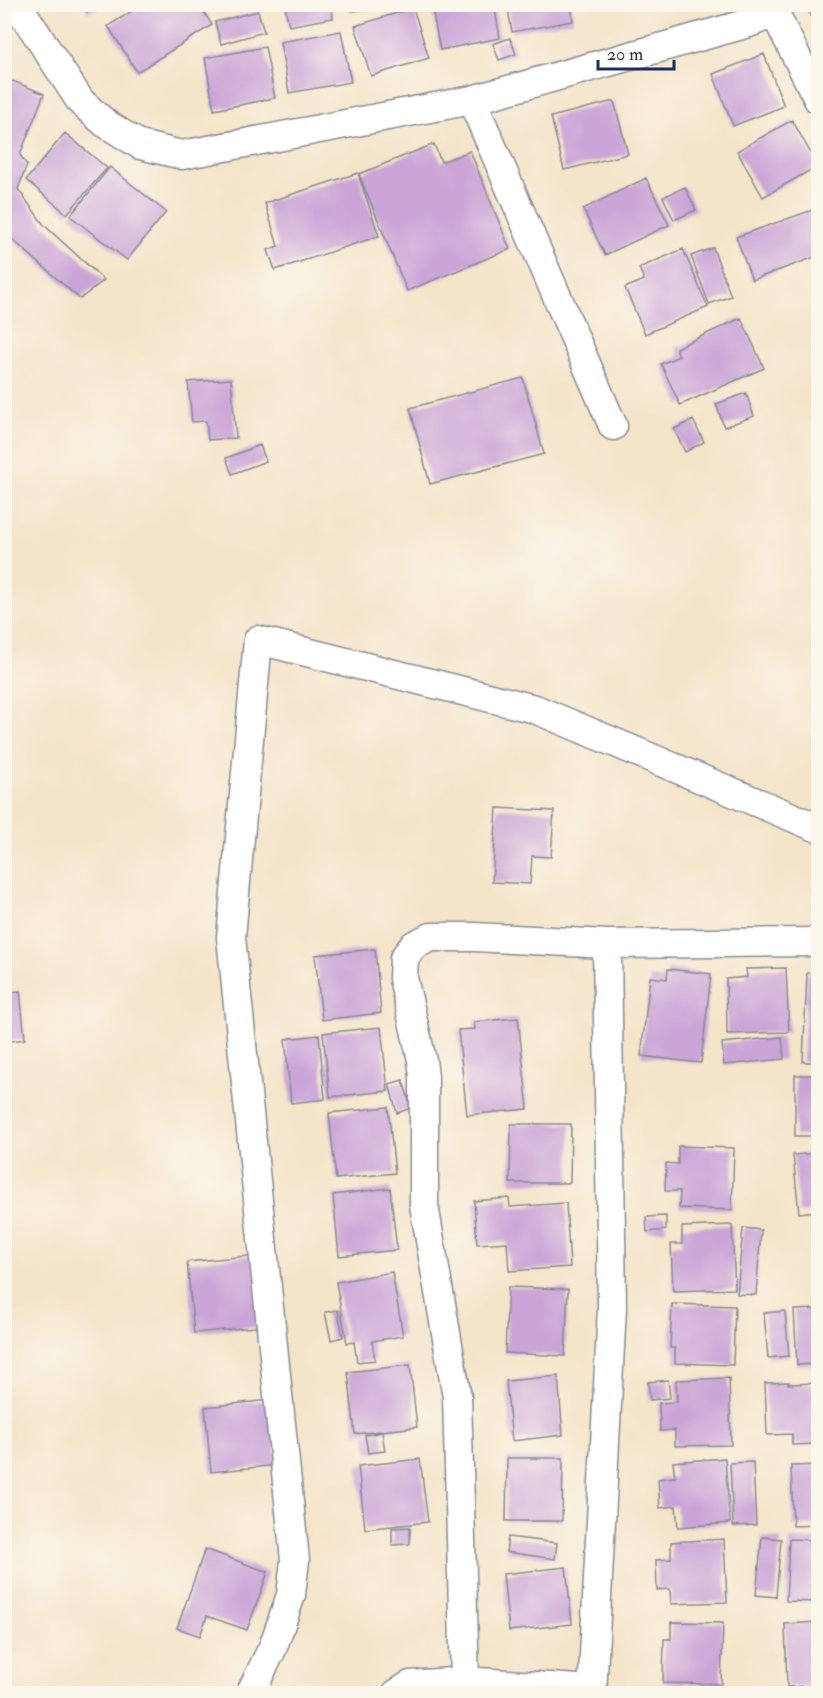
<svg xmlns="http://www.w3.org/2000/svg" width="823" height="1698" font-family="'IM FELL Double Pica',serif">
<rect width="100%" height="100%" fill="#fbf7ec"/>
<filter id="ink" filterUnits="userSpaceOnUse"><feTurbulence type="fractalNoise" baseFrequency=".0167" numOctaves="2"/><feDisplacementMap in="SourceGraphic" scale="12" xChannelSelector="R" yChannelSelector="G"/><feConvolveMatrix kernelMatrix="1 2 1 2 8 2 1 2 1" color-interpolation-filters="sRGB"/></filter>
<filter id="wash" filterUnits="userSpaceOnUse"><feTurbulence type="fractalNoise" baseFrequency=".008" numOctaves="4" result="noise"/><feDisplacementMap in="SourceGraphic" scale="24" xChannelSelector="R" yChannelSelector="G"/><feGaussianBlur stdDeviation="1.35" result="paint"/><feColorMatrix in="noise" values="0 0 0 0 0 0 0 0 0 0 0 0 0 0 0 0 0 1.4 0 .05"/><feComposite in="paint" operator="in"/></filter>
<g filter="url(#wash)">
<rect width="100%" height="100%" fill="#f4e4c9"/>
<g id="blocks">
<!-- building -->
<path fill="#cba5d7" d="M84 4H109V5L87 12Z
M143 4H199L212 25 137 72 108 26Z
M301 4H331L333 18 289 26 285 7Z
M351 4H396V6L352 11Z
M431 4H494L500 38 440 50Z
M507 4H571L573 21 512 32Z
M818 7V28L809 12Z
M413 8 429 58 371 76 355 26Z
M258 11 264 32 221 44 215 22Z
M341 31 351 82 289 93 280 42Z
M510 38 516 54 499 60 493 44Z
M265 47 275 98 214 110 205 58Z
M764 54 784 106 733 126 713 74Z
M13 81 44 94 20 155 27 165 18 189 44 225 104 280 80 299 4 232V88Z
M614 101 628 154 564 170 551 117Z
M792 120 818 166 763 197 737 151Z
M65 133 107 168 67 214 26 180Z
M434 144 441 162 470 151 510 249 407 291 359 174Z
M110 167 166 212 127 260 70 216Z
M358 173 379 236 275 270 268 250 278 246 265 203Z
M646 178 669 225 605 255 583 209Z
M685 187 696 210 674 220 663 197Z
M818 208V256L752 280 736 237Z
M713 248 731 296 709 304 691 256Z
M683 249 708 307 645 334 625 288 644 280 639 268Z
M741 318 764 368 680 405 661 364 679 356 676 348Z
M523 378 544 454 430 484 410 408Z
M231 379 236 438 208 440 206 421 192 422 188 382Z
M746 393 754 416 724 427 716 404Z
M693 420 704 442 685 452 674 429Z
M260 445 266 461 232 474 226 458Z
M497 808 554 811 551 857 532 856 530 884 492 882Z
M375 949 381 1013 322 1020 315 955Z
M786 968 789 1032 727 1034 726 979 747 977 746 969Z
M668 969 711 974 701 1063 641 1056 650 977 667 979Z
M807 973H818V1062H803Z
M20 991 25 1039 4 1042V993Z
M518 1018 528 1109 467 1115 458 1030 475 1029 474 1022Z
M381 1027 388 1091 330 1097 323 1033Z
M319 1035 325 1099 291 1103 285 1039Z
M782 1037 784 1059 724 1065 722 1043Z
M795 1075H818V1136H795Z
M403 1080 411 1108 397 1113 389 1084Z
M388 1107 395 1173 336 1179 329 1113Z
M511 1124H571L570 1183H510Z
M678 1146 734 1148 732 1210 679 1208 680 1191H665L666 1163 678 1164Z
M818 1153V1211L799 1213 793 1155Z
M390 1188 397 1250 339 1256 333 1195Z
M509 1198 510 1207 566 1203 570 1267 509 1271 507 1242 477 1244 474 1201Z
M666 1216V1230L647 1232 646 1217Z
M732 1225 735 1289 673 1291 671 1244H682V1227Z
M743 1228 761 1230 756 1295 737 1294Z
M258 1255 265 1326 194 1333 187 1262Z
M392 1272 403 1336 372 1341 375 1360 357 1362 354 1342 347 1343 336 1282Z
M508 1287 568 1289 565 1356 505 1353Z
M672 1304 735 1306 733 1365 675 1363V1348H670Z
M818 1309V1364L797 1365 794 1310Z
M338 1310 343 1337 331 1340 325 1312Z
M785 1311 789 1356 768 1358 764 1313Z
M410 1365 417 1427 355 1434 348 1372Z
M558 1376 563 1435 512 1441 506 1381Z
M729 1378 731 1445 675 1446V1430L660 1431 659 1403 677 1402 676 1380Z
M668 1380 670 1398 650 1400 648 1382Z
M789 1382 788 1384 818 1383V1444L792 1445V1434L767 1435 765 1383Z
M271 1400 277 1465 211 1472 205 1407Z
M382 1432 385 1451 368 1453 365 1435Z
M507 1458H563L562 1521H506Z
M725 1458 730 1523 678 1527 676 1506 660 1508 658 1479 675 1477 673 1462Z
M420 1459 428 1522 365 1529 358 1466Z
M753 1462 756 1525 733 1526 730 1463Z
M818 1465V1525L793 1526 791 1466Z
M410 1527V1544L392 1545V1528Z
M508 1537 557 1543 555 1559 506 1552Z
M762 1537 781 1539 776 1597 756 1595Z
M724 1539 727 1602 671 1604 670 1589 657 1590 656 1560 671 1559V1542Z
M789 1539 818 1540V1602L786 1601Z
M205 1549 268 1572 247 1630 207 1616 200 1636 177 1628Z
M566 1567 572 1624 509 1631 503 1574Z
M671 1622 723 1623 721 1684 663 1683 664 1639H671Z
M818 1622V1686L787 1687 785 1624Z"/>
</g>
</g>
<g filter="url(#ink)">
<use href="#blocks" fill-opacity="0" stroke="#888a94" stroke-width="1.5"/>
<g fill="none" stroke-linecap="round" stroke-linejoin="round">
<defs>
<path id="street" d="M17 4 81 102 105 123 140 145 182 155 472 100 749 23 775 13
M770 4 818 99
M472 100 613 426
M592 1690 465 1681 457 1397 424 1205V1077L422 1060 403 978 404 958 414 945 431 937H475L607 944
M250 1694 273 1647 291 1595 295 1560 231 937 258 640 535 709 818 828
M396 1694 410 1685 465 1681
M592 1694 612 1308 607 944 818 942"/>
</defs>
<!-- street casing -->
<use href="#street" stroke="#888a94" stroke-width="31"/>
<!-- street -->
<use href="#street" stroke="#fff" stroke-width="28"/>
</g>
</g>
<!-- margin -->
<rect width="823" height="1698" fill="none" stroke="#fbf7ec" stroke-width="24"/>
<!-- scale -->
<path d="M598 60v9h76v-9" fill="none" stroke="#1b2f5e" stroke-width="3"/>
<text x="607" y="60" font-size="18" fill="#1b2f5e" stroke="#fbf7ec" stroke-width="4.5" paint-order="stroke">20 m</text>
</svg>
